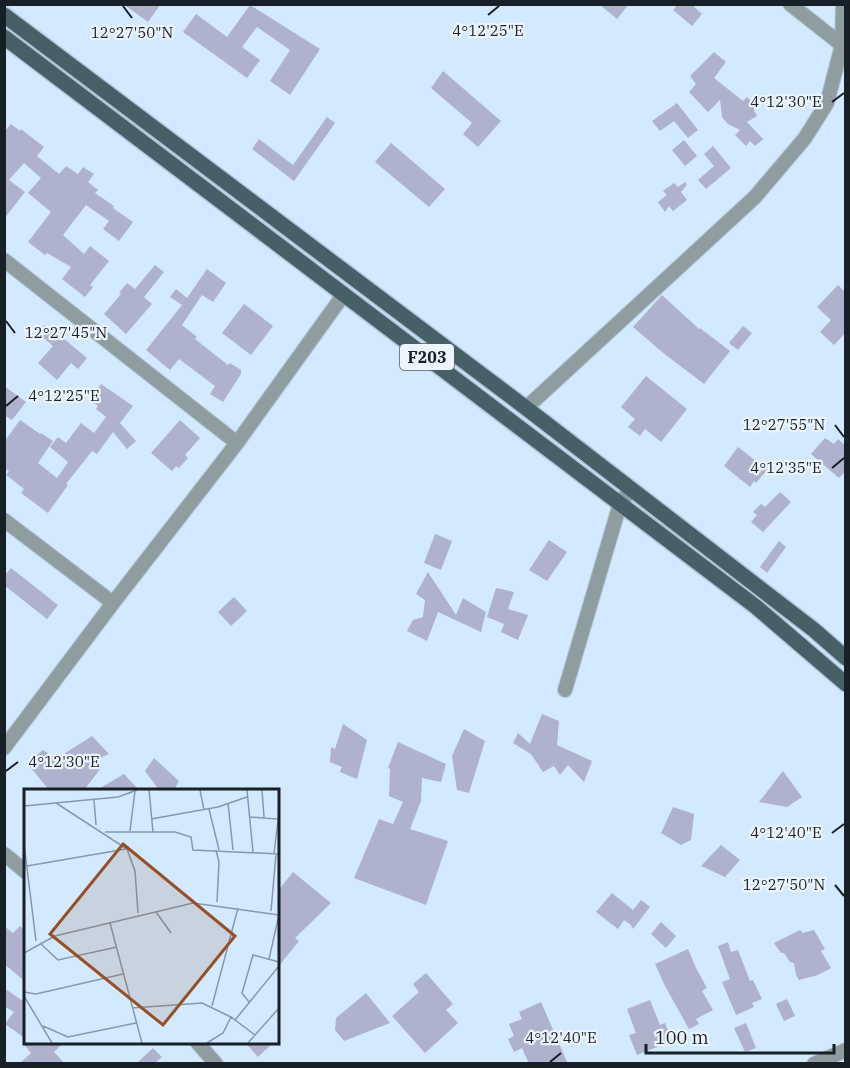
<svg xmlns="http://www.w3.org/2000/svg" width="850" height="1068" font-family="'IBM Plex Serif',serif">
<rect width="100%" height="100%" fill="#d3e9ff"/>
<!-- building -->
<path fill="#aeb2cc" d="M123 4H161L148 22Z
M599 4H629L617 19Z
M678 4H691L702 14 692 26 673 10Z
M250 5 320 49 290 95 270 81 290 50 257 27 242 47 260 60 247 78 183 32 196 14 227 37Z
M714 52 726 62 714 78 743 101 747 97 756 106 754 110 757 116 747 122 764 140H762L755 146 750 141 746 146 735 135 740 130 728 124 722 117 720 100 708 112 689 92 696 84 690 76Z
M443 71 501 121 478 147 463 134 472 123 431 88Z
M677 103 698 130 688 138 674 121 660 131 652 121Z
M327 117 335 123 294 181 252 149 259 139 293 165Z
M11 124 20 131 21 129 44 147 37 156 59 174 66 166 78 174 83 167 94 174 88 182 98 190 95 193 114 206 113 208 133 222 119 241 103 229 109 221 86 205 63 235 84 254 90 246 109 261 90 285 93 287 85 297 62 279 71 267 47 253 45 255 28 242 51 212 28 193 41 178 24 163 9 180 25 192 4 219V132Z
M684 140 697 156 685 166 672 150Z
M391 143 445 189 429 207 375 162Z
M713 146 731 168 706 189 698 180 714 166 704 154Z
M685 182 687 185 681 192 687 200 673 211 669 206 665 212 658 202 667 195 663 191 674 183 678 187Z
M155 265 164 272 144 297 152 304 126 334 104 314 121 294 119 293 127 283 135 289Z
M207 269 226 283 213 302 202 295 182 325 197 337 195 339 228 365 230 363 241 370V374L223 402 210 394 215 386 179 359 170 370 146 350 182 305 170 297 176 289 187 298Z
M838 285 846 293V332L834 345 820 332 831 320 817 307Z
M662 295 699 329 700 328 730 351 704 384 662 352 633 327Z
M244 304 273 326 251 355 222 333Z
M44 325 56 335 57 333 87 358 78 369 71 363 57 380 38 363 53 346 38 333Z
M743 326 752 333 738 350 729 343Z
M646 376 687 409 661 442 645 429 640 436 628 427 635 419 621 407Z
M101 384 133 406 120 423 136 441 127 449 113 432 97 454 92 451 66 484 68 485 48 513 21 493 24 489 6 475 9 471 4 468V442L20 420 40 434 41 433 53 441 38 463 57 478 68 462 50 447 58 437 66 443 81 423 94 433 106 417 96 409 98 406 89 400Z
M4 386 26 402 12 420 4 415Z
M180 420 200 438 185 455 188 458 179 468 176 466 172 471 151 453Z
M825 438 834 444 838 439 846 446V471L839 478 811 454Z
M738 447 767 470 756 483 754 481 750 487 724 466Z
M780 492 791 502 763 532 751 522 757 515 753 512 761 504 765 507Z
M435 534 452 541 441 570 424 563Z
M549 540 567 552 547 581 529 570Z
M779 541 786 547 767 573 760 567Z
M11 568 58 605 47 619 4 585V576Z
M428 572 456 615 463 598 486 612 481 632 438 612 427 641 407 631 413 620 423 617 425 600 416 594Z
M496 588 514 592 508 609 528 615 518 640 501 632 504 624 487 617Z
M234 597 247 611 231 626 218 612Z
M542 714 559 721 557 745 592 761 584 782 568 765 560 775 554 766 543 772 531 754 513 743 518 733 530 744Z
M343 724 367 740 357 779 340 772 342 767 330 762 331 747 335 749Z
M464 729 485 741 469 793 457 790 452 756Z
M92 736 109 754 98 759 101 768 84 790H49L27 763 43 750 56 759Z
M398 742 446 764 441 782 422 778 421 801 410 829 448 841 426 905 354 878 379 819 393 824 403 802 389 796 390 769 388 768Z
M154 758 179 781 174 790H159L145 771Z
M783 771 802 797 787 807 759 802Z
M124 774 139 790H97Z
M673 807 694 814 691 840 681 845 661 833Z
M721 845 740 860 725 877 701 866Z
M293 872 331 903 295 938 299 941 278 967V891Z
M612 893 633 910 641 900 650 907 633 929 631 925 624 920 618 929 596 912Z
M661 922 676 936 666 948 651 934Z
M4 926 13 933 20 926 26 931V982L4 964Z
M800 930 803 933 814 930 825 949 821 951 831 968 818 975 799 980 796 975 794 963 790 962 784 953H781L774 943Z
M728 942 731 952 738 950 750 981 753 980 762 999 752 1003 754 1007 736 1015 722 982 730 979 718 946Z
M688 949 696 968 707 988 702 991 713 1010 696 1019 699 1024 689 1029 665 986 655 964Z
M426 973 453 1004 446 1010 458 1023 425 1053 392 1016 419 992 413 984Z
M4 988 26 1003V1039L5 1024 14 1012 4 1006Z
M366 993 390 1023 344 1041 335 1030 336 1018Z
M787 999 795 1016 784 1021 776 1004Z
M650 1000 660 1025 665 1023 672 1041 637 1055 629 1035 636 1033 627 1009Z
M541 1002 568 1064H529L522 1048 514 1052 508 1039 514 1036 509 1024 522 1019 519 1012Z
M746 1023 756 1048 745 1052 734 1028Z
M22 1042H64L54 1052 65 1064H19L31 1053Z
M245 1042H274L258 1057Z
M153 1048 162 1057 154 1064H136Z"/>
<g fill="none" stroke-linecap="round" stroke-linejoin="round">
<defs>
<path id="street" d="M790 4 842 45
M4 260 237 443
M526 408 755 197 805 138 827 103 842 45 843 4
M4 520 113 603
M565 690 620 504 631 489
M4 748 113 603 237 443 344 294
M4 854 26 872
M197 1042 216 1064
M814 1064 846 1050"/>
<path id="primary" d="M4 15 526 408 814 630 846 658
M4 37 755 606 846 684"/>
</defs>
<!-- street casing -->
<use href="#street" stroke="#b1c5d8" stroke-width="16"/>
<!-- primary casing -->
<use href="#primary" stroke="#b1c5d8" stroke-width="18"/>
<!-- street -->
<use href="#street" stroke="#8f9da0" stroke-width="14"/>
<!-- primary -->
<use href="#primary" stroke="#476067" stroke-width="15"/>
</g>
<!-- ticks -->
<path fill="none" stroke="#171f27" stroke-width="2" d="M123 6 132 18M488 15 499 6M832 102 844 93M6 321 15 333M6 406 18 396M835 425 844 437M832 468 844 458M6 771 18 762M832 833 844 824M835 885 844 896M550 1062 561 1053"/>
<g text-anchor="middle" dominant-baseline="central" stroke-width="4.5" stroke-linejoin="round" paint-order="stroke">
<!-- shield labels -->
<rect fill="#ecf4fd" stroke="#575f67" stroke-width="1.5" x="400" y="344" width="54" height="26" rx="4.5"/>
<g font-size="16" font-weight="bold" fill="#171f27">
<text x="427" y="357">F203</text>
</g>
</g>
<!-- overview -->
<g transform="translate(24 789)">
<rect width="255" height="255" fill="#d3e9ff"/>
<path fill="none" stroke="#8898a9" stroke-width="1.5" d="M125 1 129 43M176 1 180 21M223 1 229 63M238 1 240 28M70 11 72 36M32 14 103 60 111 82 114 124M204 14 209 61M0 17 94 8 113 1M185 20 195 61M225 28 253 30M127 30 194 18 223 8M106 42 111 2M81 43H151L167 48 169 61 255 65M0 55 12 152M192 61 195 73 193 113M250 65 255 23M3 77 102 60M247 122 252 65M132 123 147 144M86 134 118 254M16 154 34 171 93 158M0 164 31 147 169 114 255 126M245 170 255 126M0 203 12 205 99 185M0 207 28 254M225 213 218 204 229 166 255 173M188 217 214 119M108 219 178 214 207 228 231 246M211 231 255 177M19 237 44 248 112 234M183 254 199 244 207 228M224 254 255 219"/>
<path fill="#965029" fill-opacity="0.15" stroke="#965029" stroke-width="3" d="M99 55 211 147 139 236 26 145Z"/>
<rect width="255" height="255" fill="none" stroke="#171f27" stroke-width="3"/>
</g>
<g font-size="15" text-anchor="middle" fill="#171f27" stroke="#ecf4fd" stroke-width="4.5" stroke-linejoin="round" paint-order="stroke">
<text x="488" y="36">4°12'25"E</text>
<text x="132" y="38">12°27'50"N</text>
<text x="786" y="107">4°12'30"E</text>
<text x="66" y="338">12°27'45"N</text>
<text x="64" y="401">4°12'25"E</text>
<text x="784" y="430">12°27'55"N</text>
<text x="786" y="473">4°12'35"E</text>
<text x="64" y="767">4°12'30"E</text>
<text x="786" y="838">4°12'40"E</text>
<text x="784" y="890">12°27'50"N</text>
<text x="561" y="1043">4°12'40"E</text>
</g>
<!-- border -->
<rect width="850" height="1068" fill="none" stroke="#171f27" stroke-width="12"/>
<!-- scale -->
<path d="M646 1044v9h188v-9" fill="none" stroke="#171f27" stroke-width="3"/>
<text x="655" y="1044" font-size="18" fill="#171f27" stroke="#ecf4fd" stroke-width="4.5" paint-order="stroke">100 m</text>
</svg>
